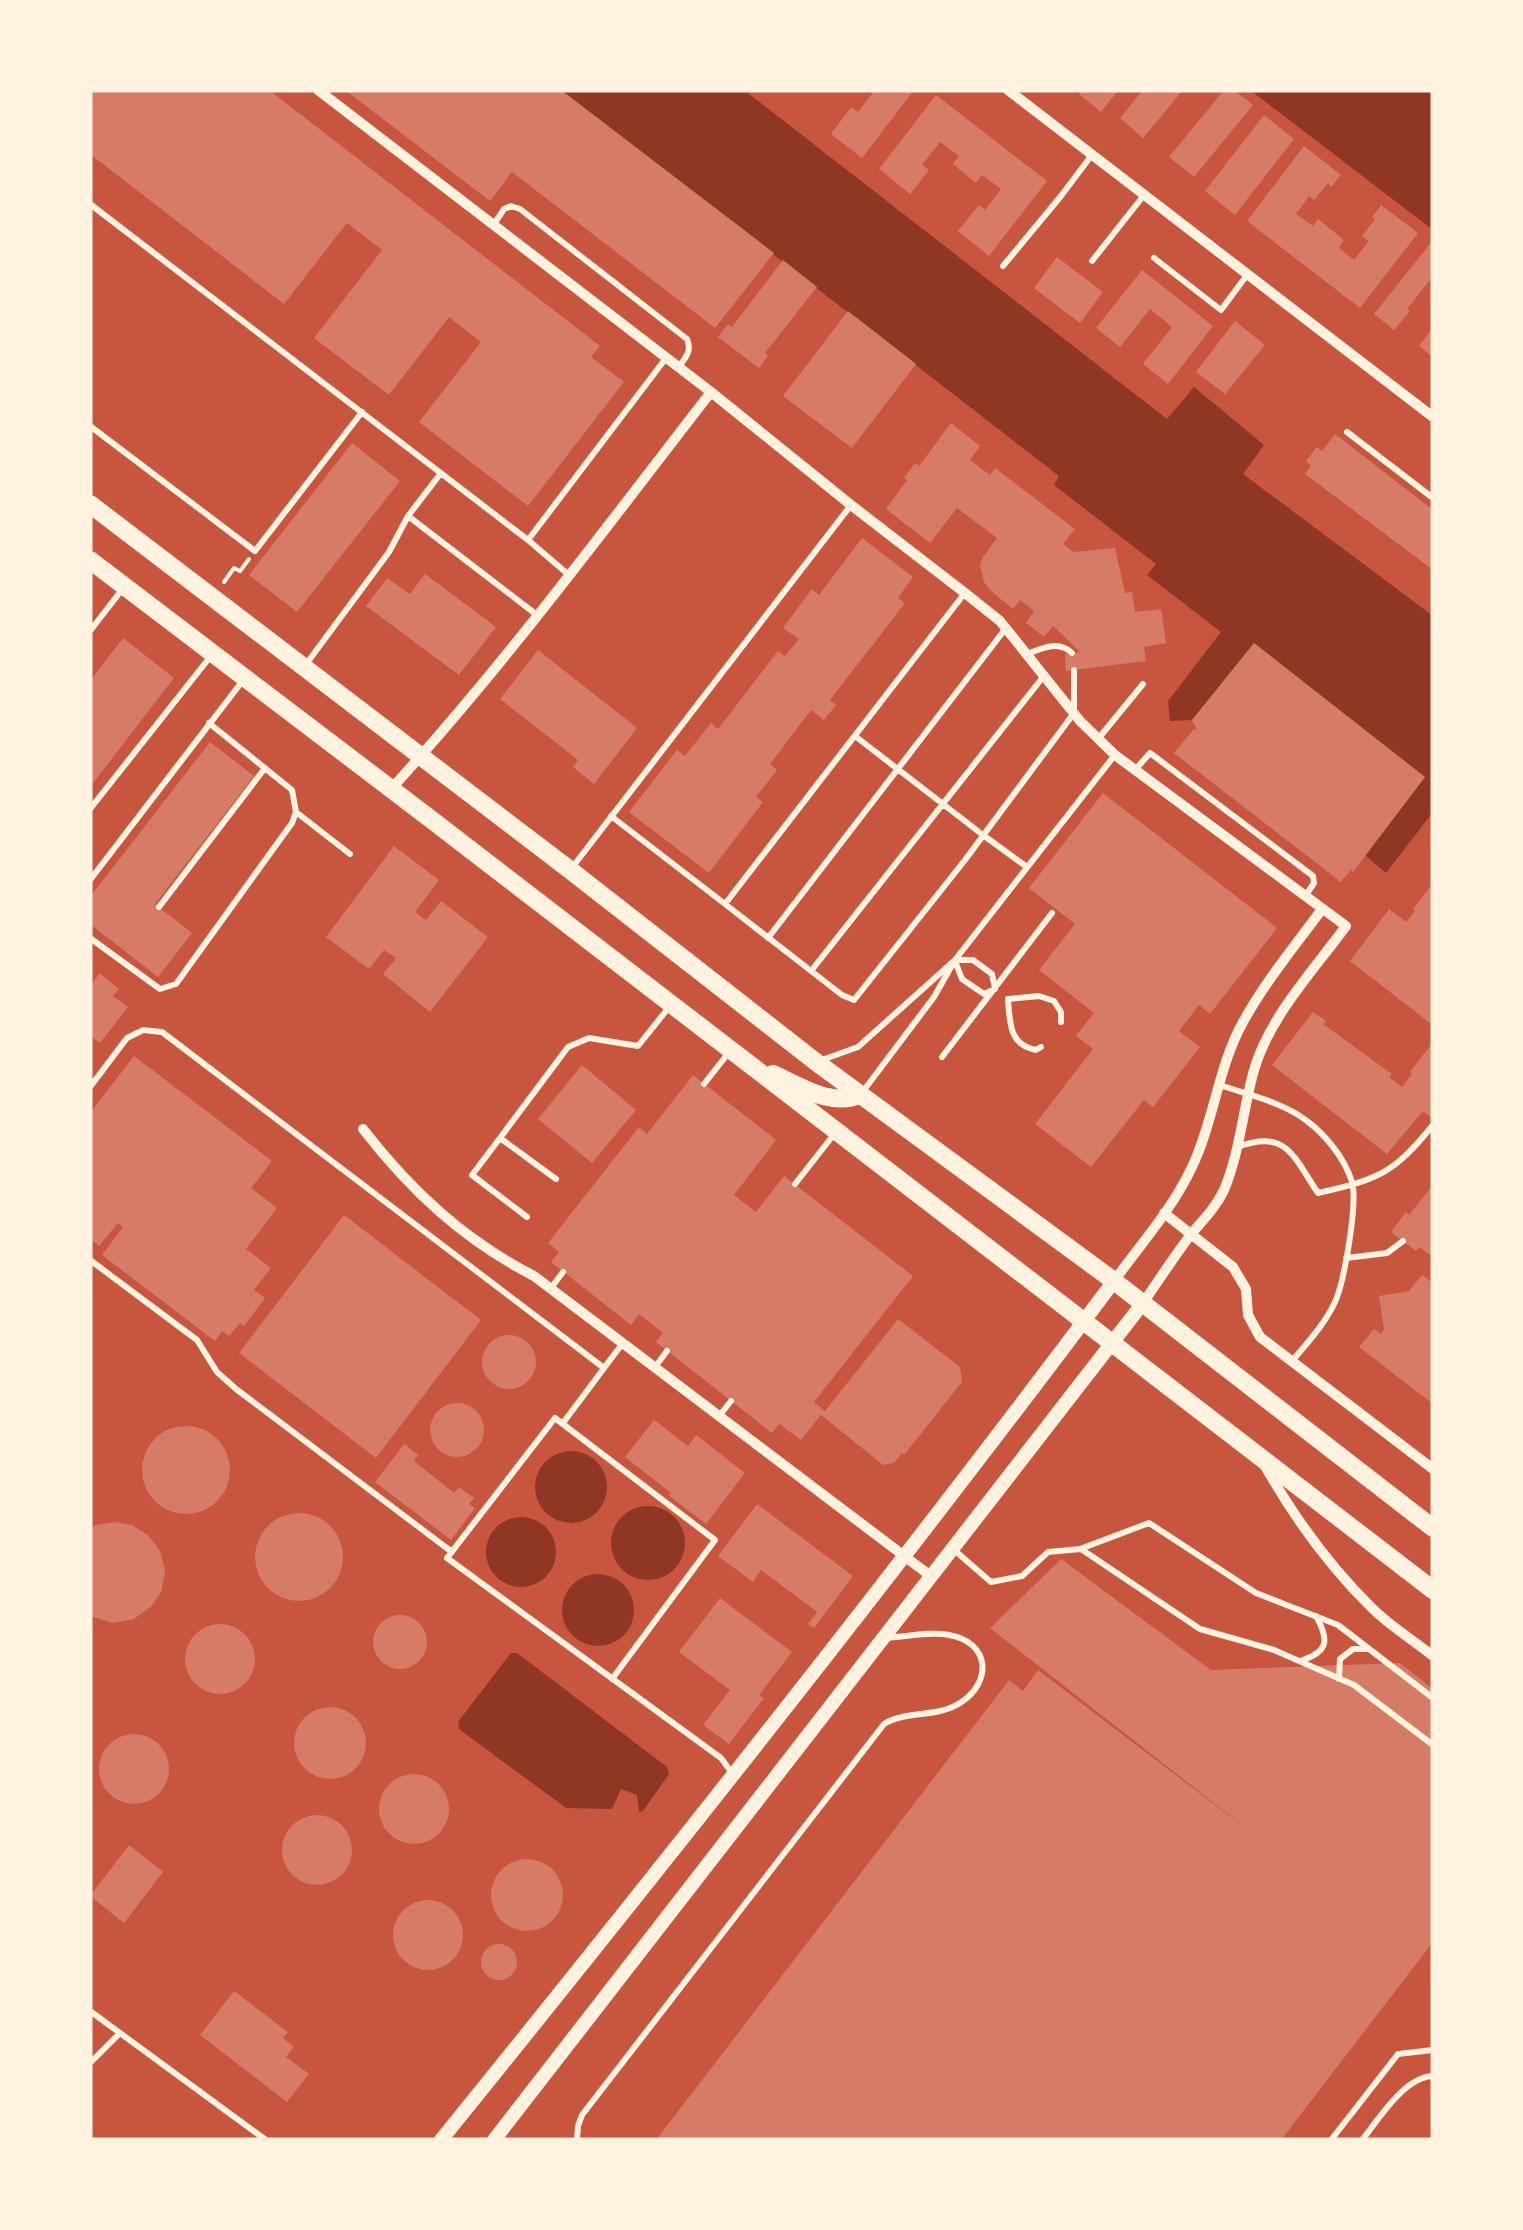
<svg xmlns="http://www.w3.org/2000/svg" width="1523" height="2230" font-family="Helvetica,sans-serif">
<rect width="100%" height="100%" fill="#c8553d"/>
<!-- water -->
<path fill="#8f3625" d="M561 90H744L1167 419 1194 387 1264 445 1243 474 1433 616V812L1386 873 1365 855 1425 777 1254 644 1192 720 1170 721 1168 701 1221 632 1147 575 1156 564 1054 485 1059 476Z
M1250 90H1433V230Z
M535 1487a36 36 0 1 1 72 0a36 36 0 1 1-72 0Z
M611 1543a37 37 0 1 1 74 0a37 37 0 1 1-74 0Z
M486 1552a35 35 0 1 1 70 0a35 35 0 1 1-70 0Z
M562 1610a36 36 0 1 1 72 0a36 36 0 1 1-72 0Z
M511 1653H517L667 1767 669 1774 643 1811 639 1812 637 1795 621 1789 612 1809 566 1808 459 1729 458 1722Z"/>
<!-- building -->
<path fill="#d67c66" d="M90 90H269L600 346 591 357 624 382 528 506 419 422 481 342 449 317 389 395 314 338 382 250 347 223 284 304 90 154Z
M345 90H561L774 253 715 328 512 172 490 201Z
M875 90H914L862 158 831 134 851 107 858 112Z
M1082 90H1119L1101 112 1079 94Z
M1143 90H1183L1143 138 1120 118Z
M1224 90H1234L1253 105 1194 177 1169 157Z
M936 95 1047 181 989 256 958 231 979 205 985 210 1001 189 982 175 976 183 953 164 959 156 940 142 922 165 929 170 910 194 879 169Z
M1264 115 1294 139 1235 215 1205 191Z
M1304 146 1341 175 1331 187 1328 183 1314 200 1309 196 1296 214 1313 226 1318 219 1344 240 1339 248 1354 260 1369 241 1362 236 1375 219 1372 217 1381 205 1418 233 1360 308 1247 221Z
M1433 240V276L1407 309 1410 311 1394 330 1374 314Z
M1057 257 1103 292 1080 323 1034 288Z
M783 260 817 287 765 353 768 356 759 368 718 337 728 324 732 327Z
M1142 270 1213 326 1168 384 1143 364 1172 327 1150 309 1120 347 1096 328Z
M848 311 916 364 852 448 783 396Z
M1235 321 1265 345 1225 394 1196 372Z
M1433 327V357L1419 346Z
M951 423 980 446 970 460 990 475 995 468 1075 529 1063 544 1074 552 1115 548 1125 593 1132 592 1135 612 1161 609 1166 643 1144 647 1146 661 1066 671 1065 654 1080 652 1053 626 1044 637 1026 623 1034 611 1020 600 1013 609 991 591 984 582 980 565 983 557 997 538 957 508 930 543 886 509 907 480 904 478 915 463 919 466Z
M1335 434 1433 510V570L1305 474 1311 466 1306 461 1317 447 1322 451Z
M352 443 400 481 297 612 249 575Z
M862 538 913 577 898 598 905 603 830 700 836 705 824 720 811 710 770 764 777 770 756 797 763 802 709 873 629 812 677 750 685 756 711 723 718 729 778 651 785 656 799 639 783 628 812 589 819 595Z
M425 574 496 627 459 675 366 606 387 578 410 594Z
M123 638 174 678 90 787V681Z
M1254 643 1425 777 1353 872 1351 870 1341 882 1174 753 1194 729 1197 730 1192 720Z
M538 650 637 728 594 784 573 767 578 760 500 699Z
M210 742 254 776 155 904 192 933 158 977 90 924V897Z
M1103 793 1277 928 1210 1014 1199 1005 1179 1031 1200 1047 1153 1107 1144 1100 1091 1167 1035 1124 1093 1049 1076 1036 1094 1013 1039 970 1075 924 1029 888Z
M394 846 439 880 415 912 426 920 441 901 488 937 430 1012 383 974 396 958 384 950 369 969 326 937Z
M1433 883V1019L1430 1023 1350 961 1389 909 1406 922 1415 911 1413 909Z
M100 973 119 989 113 996 128 1007 100 1043 90 1036V986Z
M1313 1012 1326 1021 1323 1024 1392 1074 1389 1077 1402 1087 1412 1074 1410 1072 1433 1042V1119L1423 1111 1387 1154 1272 1065Z
M134 1056 272 1161 251 1188 277 1208 246 1249 271 1268 254 1290 265 1298 244 1326 240 1323 229 1336 222 1331 215 1341 102 1255 123 1227 118 1223 99 1246 90 1239V1113Z
M582 1065 636 1110 592 1163 538 1119Z
M693 1075 776 1140 734 1195 756 1212 784 1176 913 1276 814 1402 825 1411 898 1319 960 1367 962 1382 904 1455 902 1453 894 1463 883 1465 821 1415 801 1440 779 1424 772 1433 656 1342 663 1333 639 1314 631 1325 551 1262 559 1252 548 1243 639 1127 647 1134Z
M1433 1185V1257L1419 1247 1416 1251 1391 1232 1406 1212 1409 1215Z
M344 1215 481 1320 376 1458 239 1353Z
M1422 1275 1433 1283V1404L1359 1347 1374 1329 1381 1334 1384 1329 1379 1296 1409 1291Z
M482 1362a27 27 0 1 1 54 0a27 27 0 1 1-54 0Z
M430 1430a27 27 0 1 1 54 0a27 27 0 1 1-54 0Z
M654 1420 688 1446 696 1435 745 1473 706 1524 669 1496 671 1493 625 1457Z
M142 1470a44 44 0 1 1 88 0a44 44 0 1 1-88 0Z
M404 1444 418 1455 414 1461 454 1493 459 1487 474 1498 469 1504 475 1508 451 1540 375 1482Z
M757 1504 853 1576 814 1628 808 1624 817 1612 761 1570 753 1582 718 1556Z
M255 1557a44 44 0 1 1 88 0a44 44 0 1 1-88 0Z
M114 1522 132 1525 149 1536 160 1551 165 1570 162 1590 152 1606 134 1619 113 1623 90 1616V1529L96 1525Z
M1061 1559 1211 1670 1400 1663 1433 1689V1942L1281 2140H656L1009 1680 1023 1691 1038 1670 1261 1840 990 1628Z
M720 1598 792 1652 759 1695 764 1698 729 1744 703 1725 730 1690 679 1652Z
M373 1642a27 27 0 1 1 54 0a27 27 0 1 1-54 0Z
M185 1659a35 35 0 1 1 70 0a35 35 0 1 1-70 0Z
M294 1743a36 36 0 1 1 72 0a36 36 0 1 1-72 0Z
M99 1769a35 35 0 1 1 70 0a35 35 0 1 1-70 0Z
M379 1809a35 35 0 1 1 70 0a35 35 0 1 1-70 0Z
M282 1850a35 35 0 1 1 70 0a35 35 0 1 1-70 0Z
M129 1845 163 1872 124 1923 90 1896Z
M491 1895a36 36 0 1 1 72 0a36 36 0 1 1-72 0Z
M393 1935a35 35 0 1 1 70 0a35 35 0 1 1-70 0Z
M481 1962a18 18 0 1 1 36 0a18 18 0 1 1-36 0Z
M234 1991 288 2032 283 2038 294 2047 286 2057 309 2074 287 2102 200 2035Z"/>
<g fill="none" stroke-linecap="round" stroke-linejoin="round">
<!-- path -->
<path stroke="#fff3e0" stroke-width="4" d="M224 582 234 568 240 571 249 559"/>
<!-- service -->
<path stroke="#fff3e0" stroke-width="6" d="M90 204 528 540 569 575
M494 224 504 209 511 206 520 209 687 339C692 351 686 356 680 366
M1154 258 1221 310 1247 275
M1092 261 1144 195
M1003 266 1061 196 1091 156
M90 426 255 551 362 412
M1347 432 1433 498
M408 516 537 615
M528 540 666 358
M90 631 124 587
M1027 654C1042 648 1059 640 1072 653
M304 667 389 552 408 516 441 473
M855 736 983 835 1027 867
M1098 739 1143 684
M1135 770 1150 753 1154 756 1313 876 1314 883 1306 895
M90 809 210 657
M296 812 350 854
M611 816 725 904 964 594
M571 869 851 505
M90 880 244 679
M725 904 842 995 854 1000 965 860 1074 713V670
M159 907 265 768
M90 938 160 989 176 984 292 823 296 812 292 790 209 723
M768 938 1006 628
M811 971 1043 677
M1041 1047 1036 1050C1009 1045 1010 1023 1008 999L1039 996 1054 1001 1061 1012V1022
M942 1057 1052 913
M819 1061 858 1047 955 960H973L992 974 995 989 984 994 962 979 955 961
M704 1084 730 1051
M1220 1085C1248 1095 1283 1102 1307 1121 1326 1135 1345 1159 1352 1182 1358 1202 1344 1285 1334 1304 1324 1325 1307 1343 1293 1360
M90 1087 127 1038 143 1030 162 1032 604 1368
M861 1094 934 997 955 960 1114 756
M500 1138 472 1175 527 1217
M1238 1147C1287 1128 1294 1158 1318 1193 1379 1179 1393 1174 1433 1125
M556 1179 500 1138 568 1047 589 1038 638 1046 670 1006
M795 1184 835 1133
M1346 1258 1387 1253 1403 1241
M90 1260 197 1340 217 1372 236 1389 452 1552
M551 1288 563 1272
M655 1367 667 1351
M719 1416 731 1401
M563 1423 622 1344
M953 1549 991 1582 1022 1576 1048 1552 1080 1549 1149 1523 1256 1593 1338 1625 1433 1698
M1081 1549 1200 1629 1274 1650 1354 1685 1433 1745
M1300 1661C1328 1652 1330 1641 1316 1616
M612 1679 715 1540 555 1418 447 1558 721 1758 732 1773
M1339 1679 1340 1659 1353 1649H1369
M90 2011 266 2140
M90 2063 120 2033
M577 2140 578 2126 582 2115 884 1724C907 1710 937 1718 960 1703 993 1682 990 1642 949 1635 930 1631 905 1637 885 1638
M1331 2140 1398 2054 1433 2050
M1362 2140C1379 2119 1404 2077 1433 2076"/>
<!-- minor -->
<path stroke="#fff3e0" stroke-width="10" d="M318 90 711 392 851 505 965 593 1000 621 1080 721 1115 755 1346 926C1313 971 1270 1016 1254 1070 1243 1109 1240 1152 1224 1190 1216 1207 1204 1219 1192 1233 1175 1255 1159 1280 1143 1303
M1008 90 1433 417
M391 789C506 663 607 526 711 392
M363 1129C411 1191 464 1240 534 1276L932 1577
M1164 1213 1233 1267 1246 1289 1248 1315 1260 1337 1433 1469
M1114 1281C1141 1244 1173 1208 1192 1167 1214 1121 1218 1067 1243 1022 1265 982 1295 946 1322 909
M1265 1466C1294 1517 1330 1567 1372 1608 1390 1626 1413 1640 1433 1656"/>
<!-- tertiary -->
<path stroke="#fff3e0" stroke-width="14" d="M441 2140C670 1857 896 1572 1114 1281
M494 2140 1143 1303"/>
<!-- primary -->
<path stroke="#fff3e0" stroke-width="18" d="M90 504 570 870 816 1062 1114 1281 1433 1528
M90 560 428 817 1433 1590
M773 1074C800 1086 830 1107 860 1095"/>
</g>
<!-- border -->
<rect width="1523" height="2230" fill="none" stroke="#fff3e0" stroke-width="185"/>
</svg>
